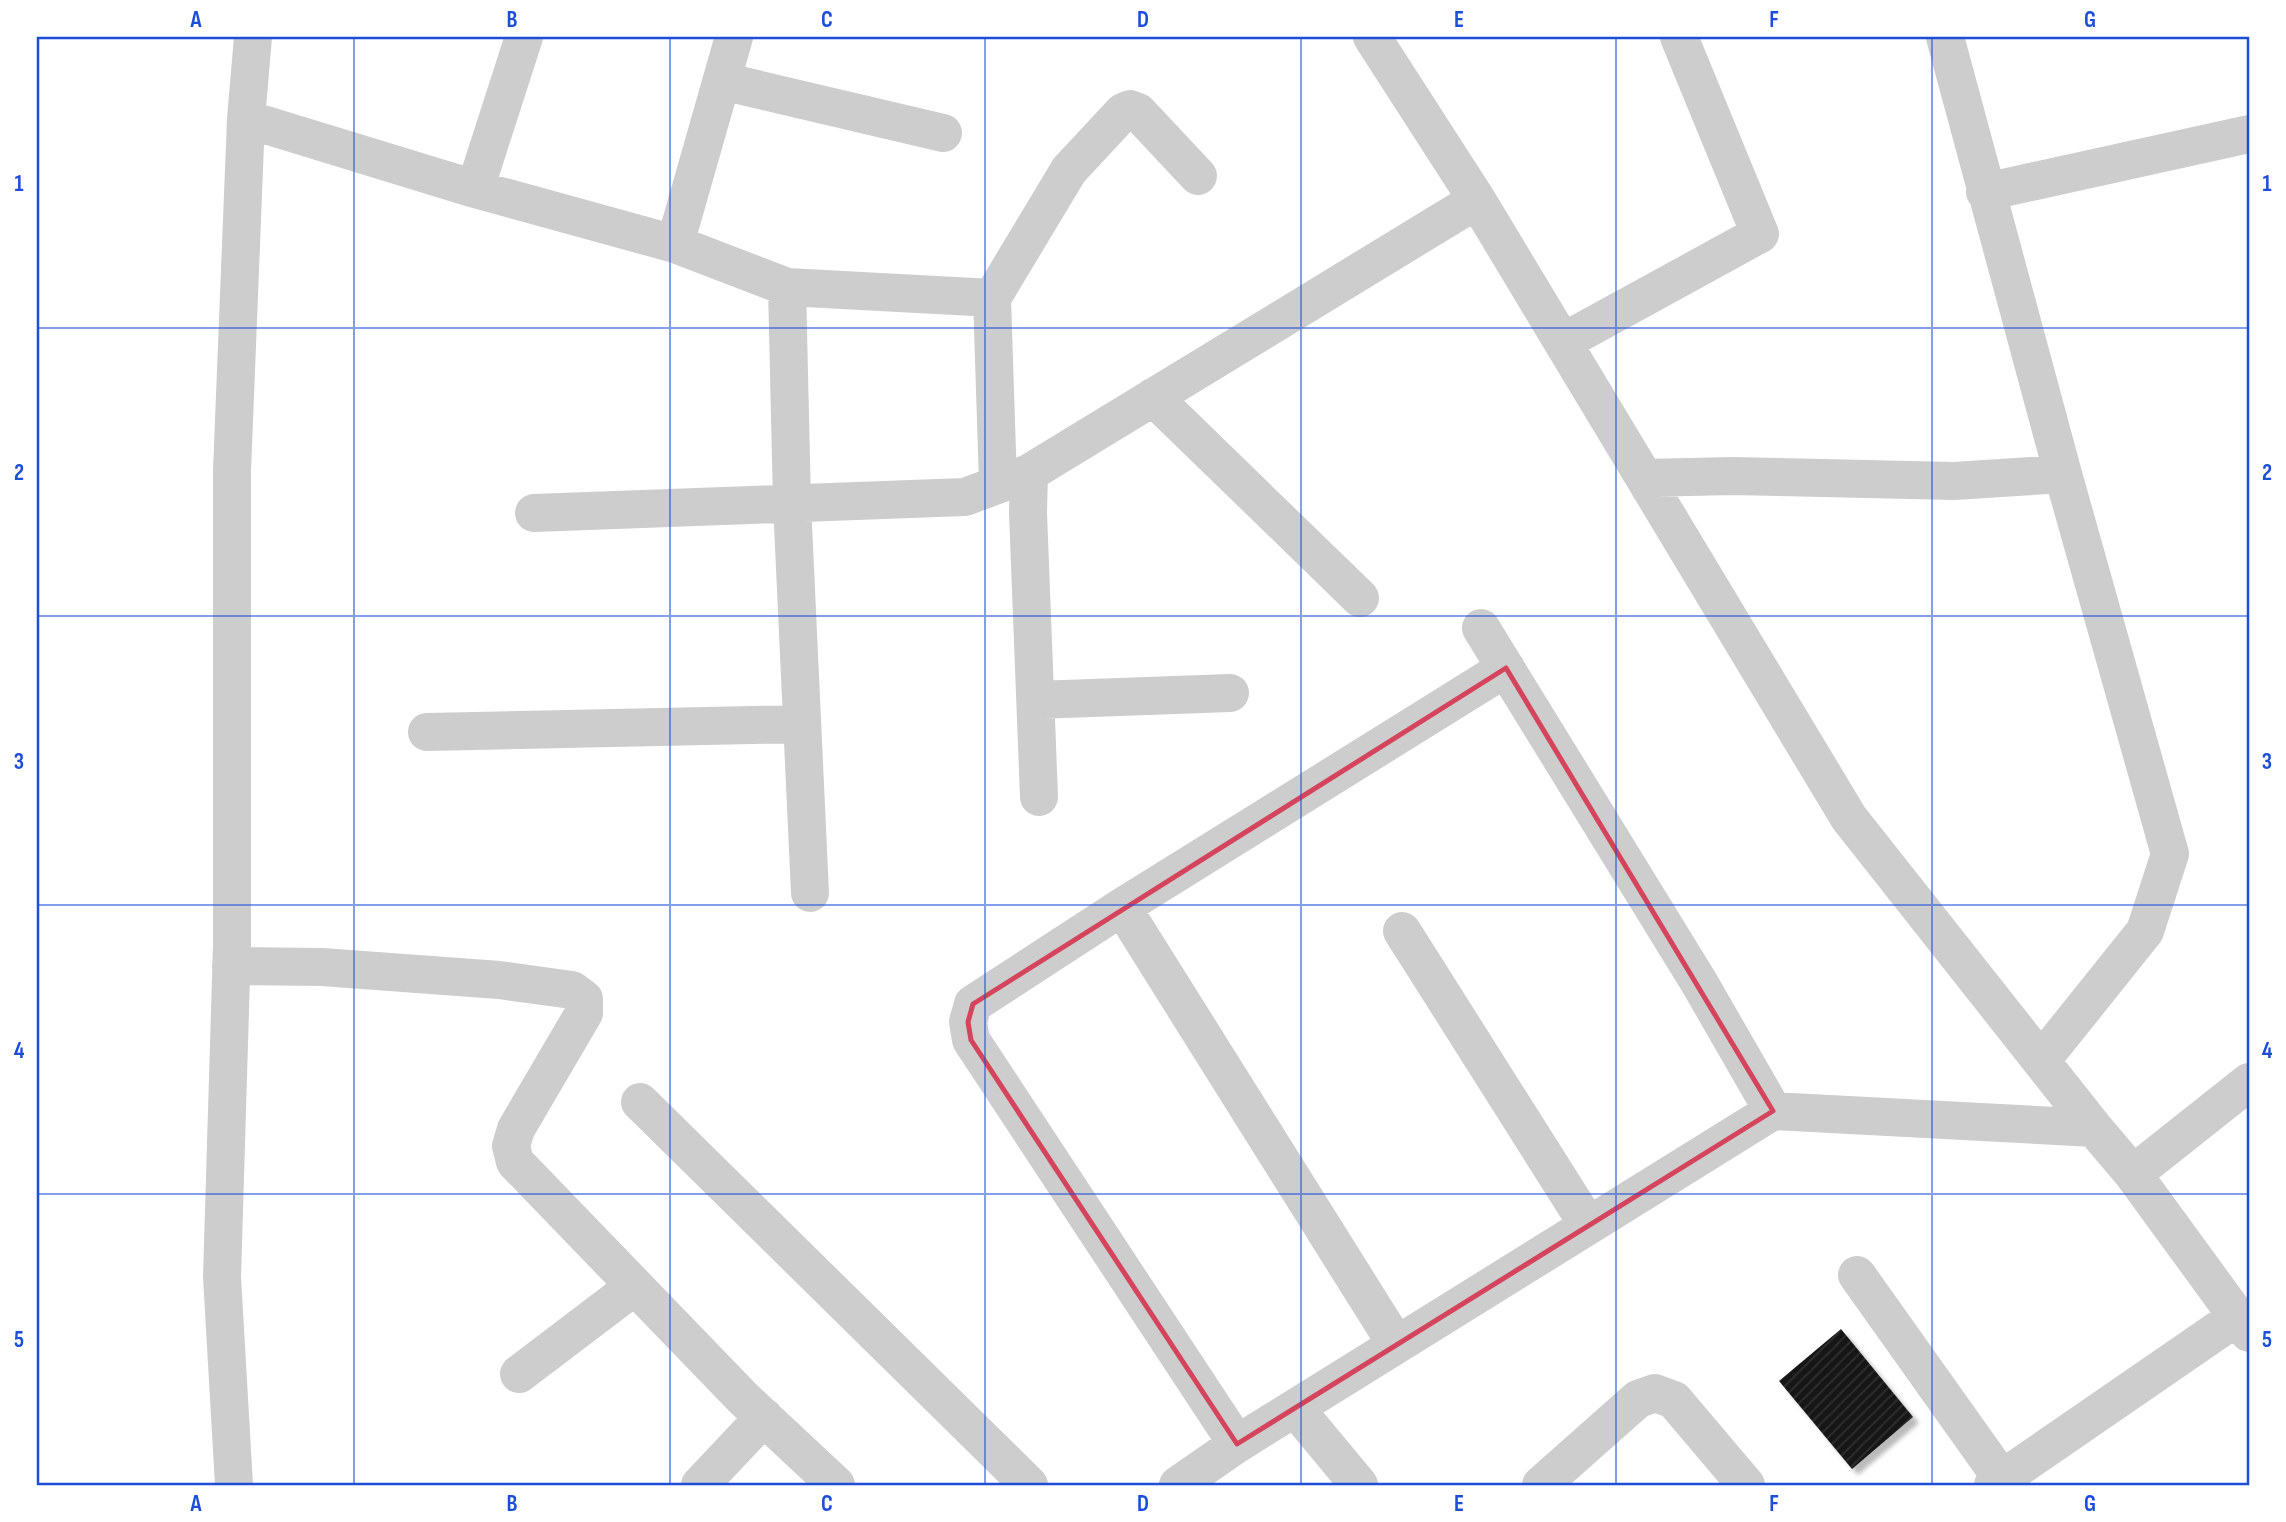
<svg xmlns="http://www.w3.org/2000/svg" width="2286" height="1522" font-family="'Sofia Sans Condensed',sans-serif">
<defs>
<pattern id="building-hatch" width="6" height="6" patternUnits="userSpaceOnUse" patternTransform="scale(1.75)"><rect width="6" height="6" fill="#171717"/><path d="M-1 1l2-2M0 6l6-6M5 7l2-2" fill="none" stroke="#303030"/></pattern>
<filter id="shadow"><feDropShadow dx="6" dy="6" stdDeviation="2" flood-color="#0004"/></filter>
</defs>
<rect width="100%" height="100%" fill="#fff"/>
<!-- building -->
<path fill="url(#building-hatch)" filter="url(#shadow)" d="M1841 1329 1913 1417 1852 1469 1779 1381Z"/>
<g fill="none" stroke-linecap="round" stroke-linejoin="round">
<!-- minor -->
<path stroke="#cdcdcd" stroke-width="38" d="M1945 37 2063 474 2170 854 2145 931 2041 1061
M722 81 943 133
M246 119 475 189 675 244 787 287 992 298
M475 189 524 37
M1985 192 2249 134
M675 244 734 37
M787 287 792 503 810 893
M1563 342 1760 234 1679 37
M1153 397 1360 598
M1029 473 1028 513 1039 797
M1645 478 1732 476 1954 481 2063 474
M998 483 992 298 1069 170 1123 112 1130 109 1138 112 1198 176
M534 513 965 497 1029 473 1477 200 1372 37
M1481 628 1700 984 1773 1111
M1036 700 1230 693
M427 732 802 724
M1122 907 1396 1344
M1402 931 1588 1225
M231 966 322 967 499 980 572 990 584 999V1013L516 1129 511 1146 515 1162 743 1398 836 1485
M640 1102 1029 1485
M2094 1128 2133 1174 2249 1333
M2133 1174 2249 1082
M1857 1275 2002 1479
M519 1374 635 1286
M1295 1408 1359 1485
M1237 1444 971 1040 968 1022 973 1004 1122 907 1506 668
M234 1485 222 1277 232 944V471L246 119 253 37
M700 1485 764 1417
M1178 1485 1237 1444 1773 1111 2094 1128 1849 818 1477 200
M1541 1485 1638 1399 1655 1393 1674 1400 1746 1485
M1993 1485 2237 1317"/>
</g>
<!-- marked area -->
<path fill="none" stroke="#d5445d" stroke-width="5" stroke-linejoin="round" d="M1506 668 1773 1111 1237 1444 971 1040 968 1022 973 1004Z"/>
<!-- grid -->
<path fill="none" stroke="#1d4ed8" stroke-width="2" stroke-opacity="0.55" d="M354 37V1485M670 37V1485M985 37V1485M1301 37V1485M1616 37V1485M1932 37V1485M37 328H2249M37 616H2249M37 905H2249M37 1194H2249"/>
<!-- border -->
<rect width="2286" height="1522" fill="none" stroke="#ffffff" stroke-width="77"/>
<rect x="38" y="38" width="2210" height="1446" fill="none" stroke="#1d4ed8" stroke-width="2.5"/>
<g font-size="23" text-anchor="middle" font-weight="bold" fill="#1d4ed8">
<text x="196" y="27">A</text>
<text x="512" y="27">B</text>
<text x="827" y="27">C</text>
<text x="1143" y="27">D</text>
<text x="1459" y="27">E</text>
<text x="1774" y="27">F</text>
<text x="2090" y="27">G</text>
<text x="19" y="191">1</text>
<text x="2267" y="191">1</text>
<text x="19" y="480">2</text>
<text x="2267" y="480">2</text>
<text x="19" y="769">3</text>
<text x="2267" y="769">3</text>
<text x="19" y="1058">4</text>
<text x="2267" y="1058">4</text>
<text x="19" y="1347">5</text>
<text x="2267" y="1347">5</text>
<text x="196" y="1511">A</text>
<text x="512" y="1511">B</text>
<text x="827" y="1511">C</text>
<text x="1143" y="1511">D</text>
<text x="1459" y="1511">E</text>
<text x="1774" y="1511">F</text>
<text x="2090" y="1511">G</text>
</g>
</svg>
